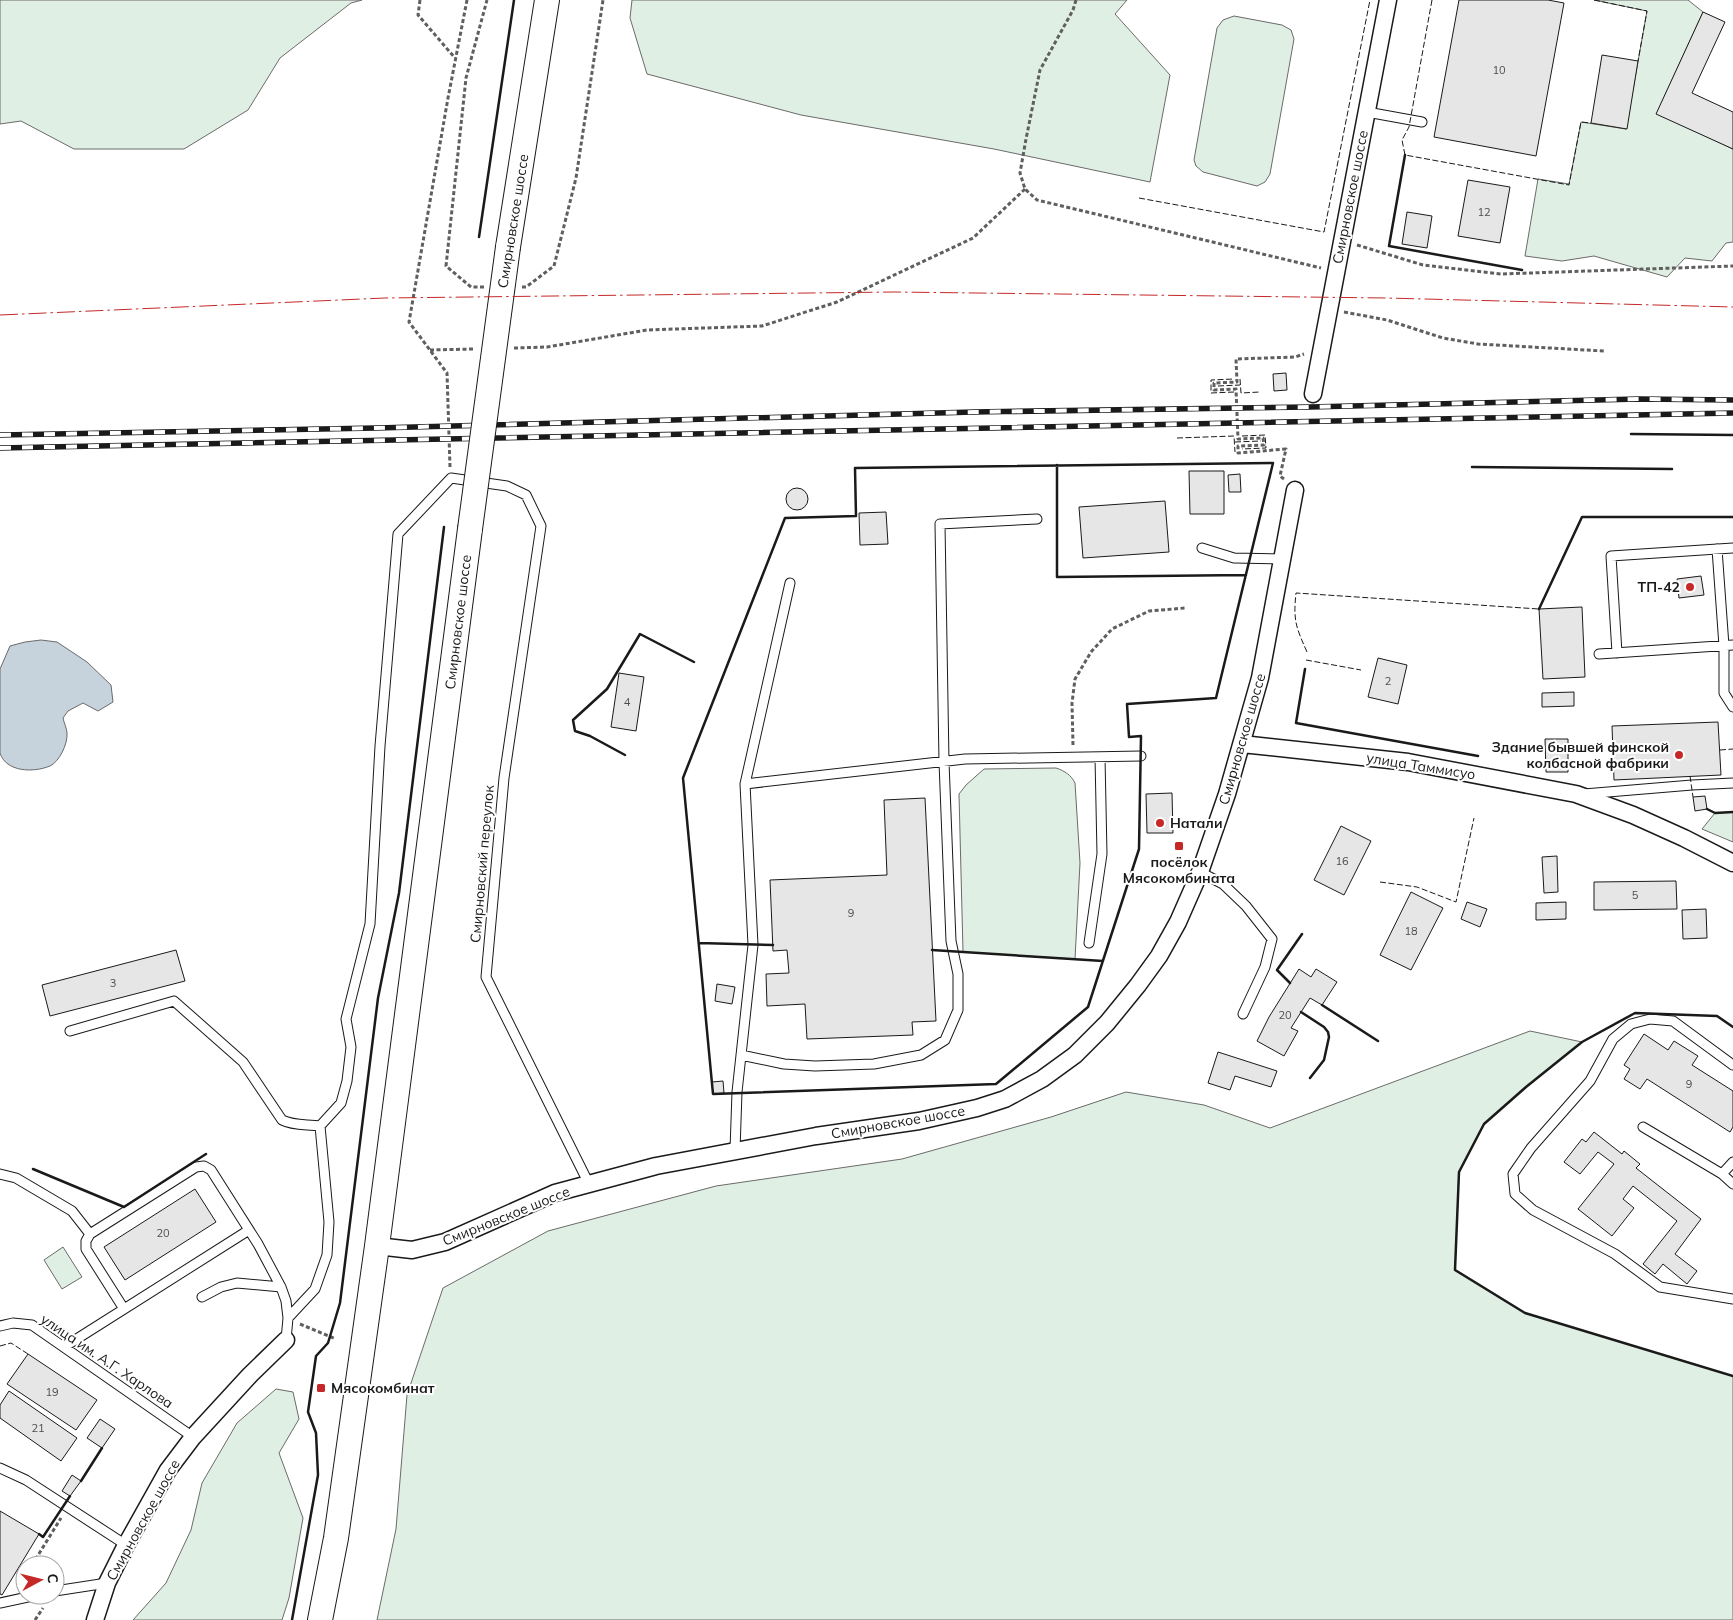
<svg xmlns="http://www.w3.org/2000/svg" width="1733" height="1620" font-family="Mulish,sans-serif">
<rect width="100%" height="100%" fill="#fff"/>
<!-- green -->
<path fill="#e0efe3" stroke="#6a6a6a" d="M0 0H362L351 3 280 58 248 110 184 149H74L21 121 0 124Z
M632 0H1127L1115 14 1170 75 1150 182 994 149 801 115 647 74 630 18Z
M1594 0H1688L1703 12 1657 113 1733 149V242L1726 243 1712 261 1685 258 1667 277 1594 256 1562 261 1525 256 1538 179 1569 184 1581 122 1626 129 1647 11Z
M1234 16 1282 25 1291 30 1294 39 1270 174 1265 182 1257 186 1203 172 1196 166 1194 160 1217 28 1223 20Z
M1056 768C1065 771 1071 775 1075 783L1080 863 1075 959 963 952 959 794 966 785 984 769Z
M1733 812V842L1702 829 1715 813Z
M1530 1031 1582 1042 1526 1087 1484 1124 1459 1172 1455 1270 1525 1313 1733 1376V1620H377L396 1529 407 1395 443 1288 548 1231 716 1186 902 1159 1051 1117 1126 1092 1204 1105 1270 1128Z
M63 1247 82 1277 62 1289 44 1260Z
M276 1389 293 1392 299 1419 279 1453 303 1518 289 1598 282 1620H133L166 1583 191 1530 202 1483 237 1423Z"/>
<!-- water -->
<path fill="#c6d2dc" stroke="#6a6a6a" d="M41 640 57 642 87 662 111 685 113 702 98 711 83 703 68 711 63 718C64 723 67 729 67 733 68 744 59 762 50 766 33 773 6 772 0 753V669L10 646 25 642Z"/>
<!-- building -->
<path fill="#e6e6e6" stroke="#1a1a1a" d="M1459 0H1548L1564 3 1536 156 1434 137Z
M1703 12 1725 22 1692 93 1733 112V149L1656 114Z
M1602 55 1638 61 1627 129 1591 123Z
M1468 180 1510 187 1500 243 1458 236Z
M1407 212 1432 216 1427 248 1402 244Z
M1286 373 1287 390 1274 391 1273 374Z
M1189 471H1224V514H1190Z
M1240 474 1241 492H1229L1228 475Z
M786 499a11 11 0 1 1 22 0a11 11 0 1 1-22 0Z
M1165 501 1169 552 1083 558 1079 507Z
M886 512 888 544 860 545 859 513Z
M1701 576 1704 595 1679 598 1677 579Z
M1582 607 1585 677 1543 679 1539 609Z
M1378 658 1407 665 1398 704 1368 697Z
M619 673 644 677 636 731 611 727Z
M1574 692V706L1542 707V693Z
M1718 722 1721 775 1614 780 1612 726Z
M1545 739H1568V772H1546Z
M1172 793 1173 833H1147L1146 794Z
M1705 796 1707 809 1695 811 1693 797Z
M925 798 936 1021 912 1022 913 1035 807 1039 805 1004 767 1006 766 974 789 973 787 950 773 951 770 880 887 875 884 800Z
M1341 826 1371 841 1344 895 1314 880Z
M1557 856 1558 892 1544 893 1542 857Z
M1676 881 1677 909 1594 910V882Z
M1411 892 1443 908 1411 970 1380 955Z
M1467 902 1487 909 1480 927 1461 919Z
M1566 902V919L1536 920V903Z
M1706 909 1707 938 1683 939 1682 910Z
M176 950 185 981 50 1016 42 985Z
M1299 969 1311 977 1316 969 1337 982 1322 1005 1310 998 1291 1028 1298 1031 1284 1056 1257 1041 1269 1017Z
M717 984 735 987 732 1004 715 1001Z
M1644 1034 1668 1050 1674 1041 1698 1056 1692 1065 1733 1091V1127L1730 1132 1647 1079 1640 1089 1624 1079 1630 1069 1624 1065Z
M1218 1052 1277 1071 1271 1087 1235 1076 1230 1090 1208 1083Z
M723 1081 724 1093 713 1094 712 1082Z
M1594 1132 1622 1154 1624 1151 1640 1164 1636 1168 1701 1219 1675 1254 1697 1271 1687 1284 1663 1264 1655 1274 1643 1264 1677 1221 1633 1186 1623 1199 1634 1208 1612 1236 1578 1209 1614 1164 1598 1152 1580 1174 1564 1162 1582 1139 1586 1142Z
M195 1189 216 1222 125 1280 104 1247Z
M28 1354 97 1400 76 1430 7 1384Z
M9 1391 77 1438 61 1461 0 1418V1405Z
M100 1419 115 1429 102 1448 87 1438Z
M72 1475 81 1481 70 1496 62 1491Z
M0 1511 39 1534 2 1595 0 1594Z"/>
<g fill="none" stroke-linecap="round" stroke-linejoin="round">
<defs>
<path id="service" d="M1367 112 1422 122
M1202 548 1234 558 1281 559
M1717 549 1724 646V693L1733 707
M1617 653 1611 556 1733 548
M1599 654 1733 645
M745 784 965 759 1141 756
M1584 794 1692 785 1733 783
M1200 872 1223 884 1246 906 1272 939 1265 967 1243 1014
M1089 943 1102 854 1100 757
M70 1031 174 1001 243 1062 282 1120C294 1126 307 1124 320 1126L329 1222 327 1255 315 1289 288 1318
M741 1055 784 1064 815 1066 874 1064 921 1055 945 1040 958 1010V974L951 941 944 762 940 524 1037 519
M1733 1065 1673 1021 1650 1019 1631 1024 1613 1039 1590 1081 1531 1148 1513 1174 1515 1194 1533 1210 1615 1254 1660 1287 1733 1299
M320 1126 341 1103 347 1081 351 1047 346 1019 370 924 380 746 398 534 451 478 507 486 526 495 541 526 504 778 486 977 589 1184
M1643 1127 1722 1174 1733 1184
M735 1150 737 1092 753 945 745 784 790 583
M0 1174 16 1178 72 1211 90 1234
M1722 1174 1733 1162
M202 1297 221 1287 237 1283 281 1287
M124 1309 86 1249V1241L90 1234 196 1167 204 1166 211 1170 258 1244 281 1287 286 1301 288 1318 286 1340
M0 1326 13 1323 32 1325 193 1437
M64 1347 249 1230
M0 1468 26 1480 126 1545
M55 1591 107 1583
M0 1603 37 1595"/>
<path id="minor" d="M1313 394 1388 0
M1242 744 1408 762 1576 794 1633 815 1684 838 1733 863
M377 1246 412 1250 445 1242 555 1193 656 1166 816 1136 919 1121 977 1108 1005 1099 1042 1079 1075 1055 1107 1023 1138 985 1159 956 1178 922 1200 872 1227 794 1260 678 1295 490
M95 1620 107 1583 126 1545 168 1470 193 1437 250 1375 286 1340"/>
<path id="secondary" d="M508 247 547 0
M320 1620 336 1538 377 1246 470 529"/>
</defs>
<!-- service casing -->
<use href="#service" stroke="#1a1a1a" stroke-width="11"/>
<!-- minor casing -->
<use href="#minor" stroke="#1a1a1a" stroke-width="19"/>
<!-- secondary casing -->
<use href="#secondary" stroke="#1a1a1a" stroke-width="26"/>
<!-- path -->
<path stroke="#5f5f5f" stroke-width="3" stroke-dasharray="4 2.5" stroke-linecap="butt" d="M420 0 418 15 455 58
M1076 0 1073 10 1040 70 1026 139 1020 173 1025 189 1037 200 1321 268
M1357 245 1423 265 1501 274 1733 266
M484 287H471L446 266 466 78 487 0
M522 287H526L554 266 576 178 603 0
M1344 312 1387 320 1443 338 1478 344 1604 351
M514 348 547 347 647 330 762 326 837 302 973 238 1025 189
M430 350 473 349
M450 467 447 373 409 322 448 98 467 0
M1284 479 1280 476 1286 449 1238 453V446L1264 445 1263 438 1238 439 1236 389 1214 390V383L1237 382 1236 359 1295 357 1304 354
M1073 745 1072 703 1075 679 1091 652 1112 629 1149 611 1185 608
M300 1324 336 1339
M32 1565 61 1518
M20 1585 25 1577
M35 1620 43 1608"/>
<!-- service -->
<use href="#service" stroke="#fff" stroke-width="9"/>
<!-- minor -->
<use href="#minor" stroke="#fff" stroke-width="16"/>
<!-- secondary -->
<use href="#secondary" stroke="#fff" stroke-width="24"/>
<defs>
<path id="rail" d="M0 435 376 428 974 412 1310 407 1639 399 1733 400
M0 448 1733 413"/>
</defs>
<!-- rail casing -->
<use href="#rail" stroke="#1a1a1a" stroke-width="5.5"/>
<!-- rail -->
<use href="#rail" stroke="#fff" stroke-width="4" stroke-dasharray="11" stroke-linecap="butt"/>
<defs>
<path id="secondary-bridge" d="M470 529 508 247"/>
</defs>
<!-- secondary-bridge casing -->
<use href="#secondary-bridge" stroke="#1a1a1a" stroke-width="26" stroke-linecap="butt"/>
<!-- secondary-bridge -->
<use href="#secondary-bridge" stroke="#fff" stroke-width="24"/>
<!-- fence -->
<path stroke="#1a1a1a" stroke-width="1" stroke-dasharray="6 2.5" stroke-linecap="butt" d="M1432 0 1409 127 1402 140 1405 155 1569 185 1581 122 1591 123
M1594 0 1647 11 1638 61
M1139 198 1324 232 1370 0
M1240 379 1241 393 1260 392
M1218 386 1240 385
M1234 392 1211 393V380L1234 379
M1242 436 1265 435 1266 448 1242 449
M1177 438 1234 436 1235 452
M1235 442 1261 441
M1307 652C1296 627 1293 621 1296 593L1539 609
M1306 660 1361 670
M1720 750 1733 749
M1690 776 1693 797
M1380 882 1417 887 1456 902 1474 818
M0 1346 11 1343 28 1354"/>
<!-- wall -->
<path stroke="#1a1a1a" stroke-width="2.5" d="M1405 155 1389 246 1522 270
M479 237 514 0
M1631 434 1733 435
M1273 463 1216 698 1127 704 1129 737 1141 736 1139 849 1088 1007 996 1084 713 1094 683 778 785 518 856 516 855 468Z
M1057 465V577L1246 575
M1472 467 1672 469
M1539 609 1582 517H1733
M1305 669 1296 723 1478 756
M625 755 590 736 575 731 573 720 607 689 640 634 694 662
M1707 809 1715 813 1733 812
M699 943 773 945
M932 950 1103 961
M1290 983 1277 970 1302 934
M1322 1005 1378 1041
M1301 1012 1324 1027 1328 1032 1329 1037 1324 1060 1310 1078
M1733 1027 1717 1016 1635 1013 1582 1042 1526 1087 1484 1124 1459 1172 1455 1270 1525 1313 1733 1376
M33 1169 124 1207 206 1154
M81 1481 102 1448
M39 1534 43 1537 70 1496
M292 1620 318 1475 316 1433 308 1412 316 1356 328 1343 340 1303 378 998 399 893 444 527"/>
<!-- power -->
<path stroke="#c62828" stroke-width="1" stroke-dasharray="18 4 2.5 4" stroke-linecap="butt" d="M0 315 385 298 894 292 1386 298 1733 307"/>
</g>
<!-- markers -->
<g fill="#c62828" stroke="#fff" stroke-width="2">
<circle cx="1690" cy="587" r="5"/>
<circle cx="1679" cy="755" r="5"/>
<circle cx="1160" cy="823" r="5"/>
<rect x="1174" y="841" width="10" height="10" rx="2.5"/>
<rect x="316" y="1383" width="10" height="10" rx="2.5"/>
</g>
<g text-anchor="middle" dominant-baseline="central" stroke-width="4" stroke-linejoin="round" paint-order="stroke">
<!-- number labels -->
<g font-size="11" fill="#4d4d4d">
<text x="1499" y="70">10</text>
<text x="1484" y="212">12</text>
<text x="1388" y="681">2</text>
<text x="627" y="702">4</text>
<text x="1342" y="861">16</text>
<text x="1635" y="895">5</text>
<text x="851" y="913">9</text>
<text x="1411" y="931">18</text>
<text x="113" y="983">3</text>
<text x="1285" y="1015">20</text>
<text x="1689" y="1084">9</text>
<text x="163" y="1233">20</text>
<text x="52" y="1392">19</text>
<text x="38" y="1428">21</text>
</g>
<!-- street labels -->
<g font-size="14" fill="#1a1a1a" stroke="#fff">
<text transform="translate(1350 197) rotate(-79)">Смирновское шоссе</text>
<text transform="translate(513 221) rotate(-81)">Смирновское шоссе</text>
<text transform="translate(458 622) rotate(-83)">Смирновское шоссе</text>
<text transform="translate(1242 739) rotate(-74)">Смирновское шоссе</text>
<text transform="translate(1421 766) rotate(9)">улица Таммисуо</text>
<text transform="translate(482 864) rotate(-85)">Смирновский переулок</text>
<text transform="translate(898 1122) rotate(-10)">Смирновское шоссе</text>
<text transform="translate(506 1216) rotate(-22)">Смирновское шоссе</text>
<text transform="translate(107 1361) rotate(34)">улица им. А.Г. Харлова</text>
<text transform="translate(143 1520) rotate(-61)">Смирновское шоссе</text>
</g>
<!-- poi labels -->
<g font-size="14" font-weight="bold" fill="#1a1a1a" stroke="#fff" text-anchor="end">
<text x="1680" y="587">ТП-42</text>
<text x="1669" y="747">Здание бывшей финской<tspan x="1669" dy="16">колбасной фабрики</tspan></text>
<text x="1170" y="823" text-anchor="start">Натали</text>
<text x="1179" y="862" text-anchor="middle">посёлок<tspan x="1179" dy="16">Мясокомбината</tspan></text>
<text x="331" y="1388" text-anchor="start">Мясокомбинат</text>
</g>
</g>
<!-- north arrow -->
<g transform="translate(40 1580) rotate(83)"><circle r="24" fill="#ffffff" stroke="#a3a3a3"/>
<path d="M0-4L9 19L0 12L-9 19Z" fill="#c62828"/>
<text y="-8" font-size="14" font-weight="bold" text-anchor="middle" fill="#1a1a1a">С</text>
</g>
</svg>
